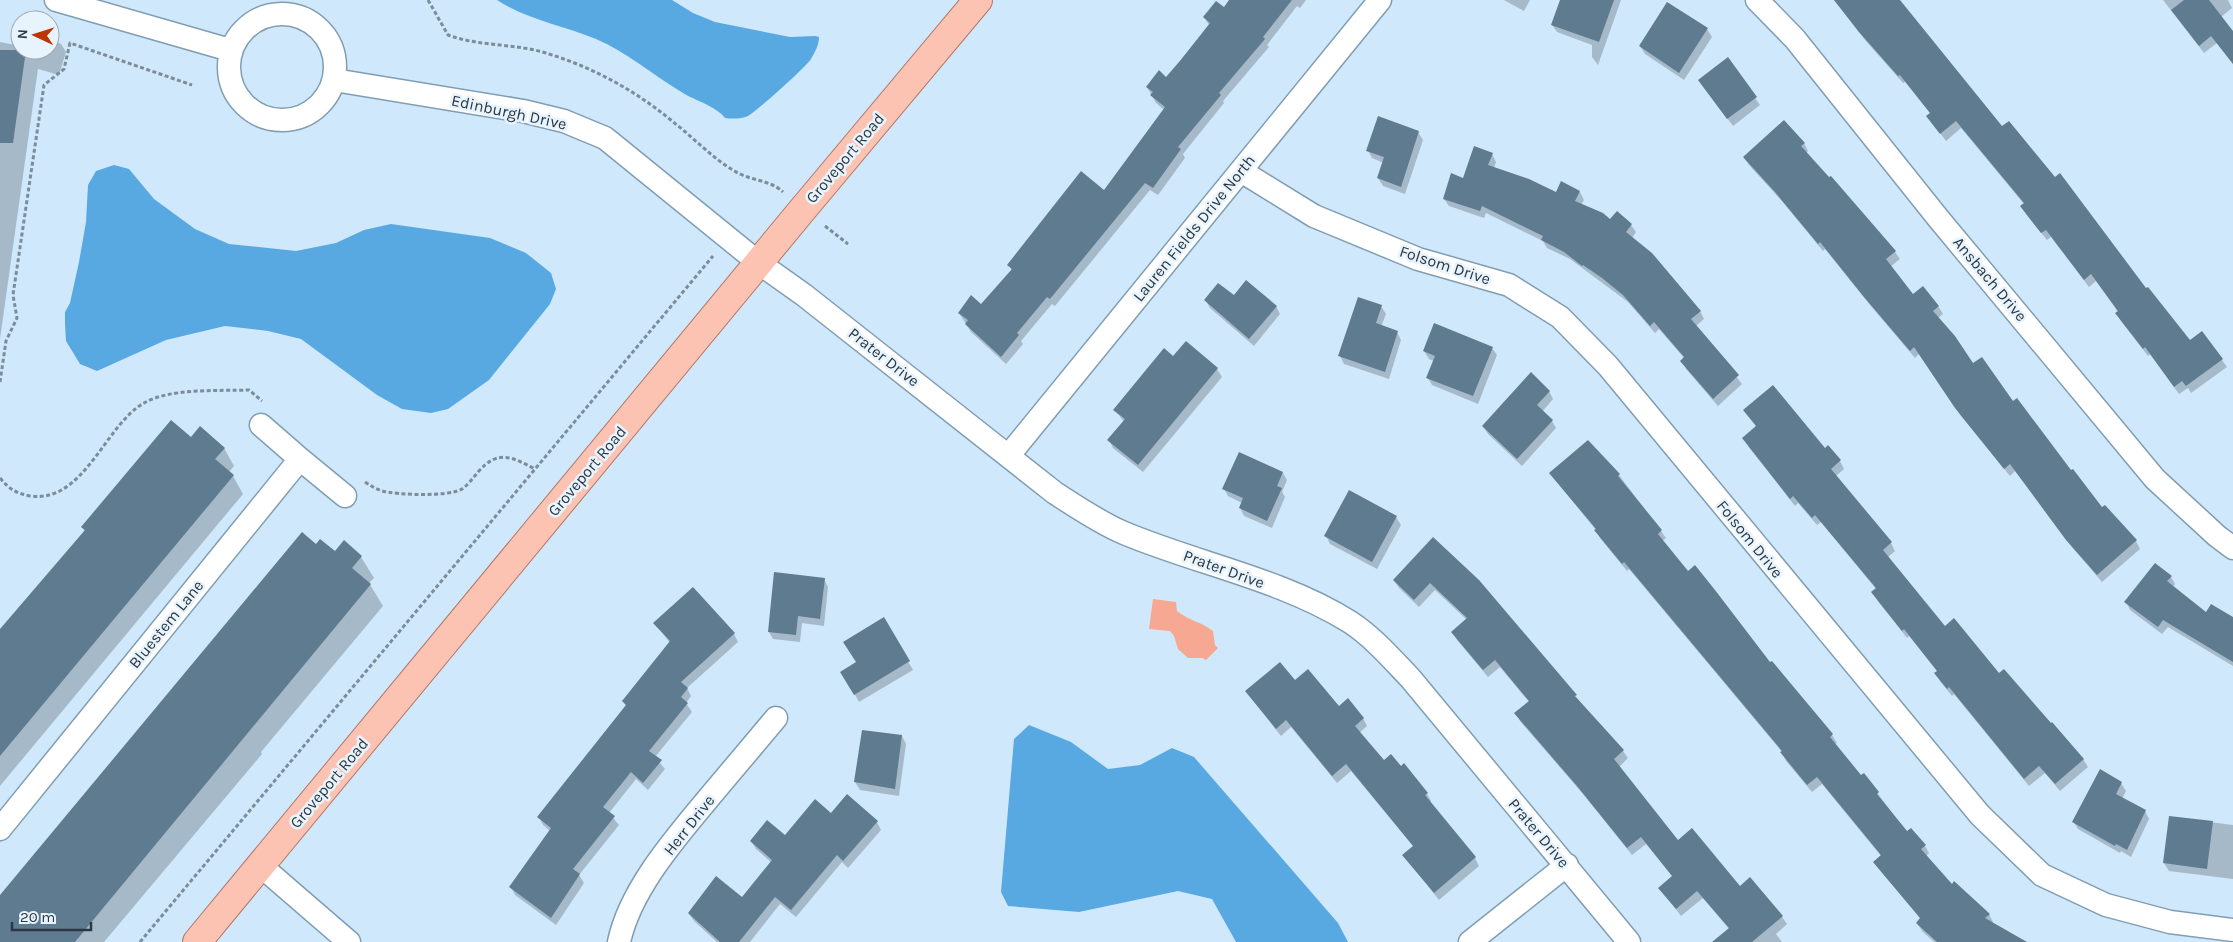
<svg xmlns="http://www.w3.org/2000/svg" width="2233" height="942" font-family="Karla,sans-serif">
<rect width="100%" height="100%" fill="#d0e8fb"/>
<!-- green -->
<path fill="#f7a892" d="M1153 599 1176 602 1177 611C1189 621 1202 622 1213 631L1215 645 1218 648 1206 660 1202 658H1188L1178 649 1174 636 1170 631 1149 629Z"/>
<!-- water -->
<path fill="#58a9e2" d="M497 0H672L693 13 715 22 790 37 815 36 819 37C819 45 815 52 811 59 806 67 757 111 748 116 741 119 733 119 725 118 716 106 696 101 683 93 653 75 628 53 596 39 562 25 528 20 497 0Z
M114 165 129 169 154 199 195 229 229 244 296 251 336 243 364 230 391 224 490 238 526 253 551 273 556 289 550 304 489 380 448 409 431 413 402 409 377 395 301 339 268 331 225 326 166 340 97 371 80 364 66 341 65 323V312L70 303 79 262 86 222 88 185 96 171Z
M1029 725 1071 742 1108 769 1140 765 1172 748 1194 757 1338 923 1348 942H1236L1212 899 1178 891 1079 912 1008 906 1001 892 1014 739Z"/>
<!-- shadow -->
<path fill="#0003" d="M1235 0H1306L1300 8 1297 6 1267 45 1269 47 1223 101 1224 103 1183 154 1185 158 1158 195 1150 190 1055 306 1052 304 1021 341 1023 344 1006 364 971 332 959 313 981 306 1012 271 1009 265 1104 191 1164 110 1156 103 1147 87 1166 78 1209 25 1204 17 1228 10Z
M1504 0H1530L1524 11Z
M1561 0H1621L1598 65 1592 57V45L1557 32 1552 25Z
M1834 0H1879L2002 128 2190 341 2222 360 2227 367 2191 393 2188 388 2179 394 2150 354 2148 356 2121 321 2117 313 2118 312 2096 281 2089 287 2051 237 2047 240 2026 214 2021 206 2024 204 1961 128 1946 141 1928 117 1931 114 1905 82 1903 83 1865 40Z
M2163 0H2228L2232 8 2221 17 2233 33V64L2217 43 2204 53Z
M1707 29 1712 37 1684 80 1645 54 1640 46Z
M50 40 61 44 66 52 59 75 38 69 0 339V42L20 46V50H27L28 52 29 50H50Z
M1699 81 1755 98 1760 105 1733 126Z
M1418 132 1423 140 1405 194 1383 186 1378 178 1384 163 1372 158 1368 150Z
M1804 143 1808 151 1806 153 1829 179 1831 177 1895 252 1900 259 1890 267 1913 296 1938 306 1943 314 1938 318 1973 364 2013 403 2102 509 2136 541 2140 549 2102 582 2072 547 2015 471 2010 476 1961 416 1919 354 1915 358 1870 305 1825 249 1823 251 1781 200 1749 165 1744 158Z
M1492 154 1496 162 1494 168 1557 193 1580 192 1584 200 1581 205 1610 221 1631 225 1636 232 1632 238 1700 311 1704 319 1696 326 1742 384 1718 406 1686 369 1682 361 1685 359 1659 329 1655 333 1628 302 1570 259 1547 248 1543 241 1486 213 1484 218 1449 206 1444 199Z
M1234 297 1276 306 1280 314 1254 346 1210 308 1206 301Z
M1381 306 1386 314 1381 327 1397 332 1401 340 1389 379 1344 364 1340 356Z
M1186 342 1217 369 1222 377 1143 472 1113 448 1109 440 1124 422 1115 410 1173 358Z
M1492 348 1497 355 1478 404 1432 385 1428 378 1434 361 1429 359 1424 351Z
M1549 391 1553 399 1542 412 1552 421 1556 428 1522 466 1488 434 1483 426Z
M1745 410 1825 449 1840 461 1844 469 1836 476 1891 543 1895 551 1888 557 1944 628 1999 675 2051 725 2083 759 2088 767 2060 791 2045 773 2029 786 1954 694 1952 696 1940 681 1936 674 1938 672 1909 636 1907 638 1877 600 1876 589 1821 522 1817 525 1798 503 1795 506 1748 446 1757 427Z
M191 438 224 448 234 466 229 472 233 476 243 494 0 786V631L85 532 82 527Z
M1283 473 1287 480 1282 492 1285 497 1272 528 1244 516 1240 508 1242 503 1228 496 1224 489Z
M1550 473 1619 475 1661 531 1666 538 1662 541 1770 664 1772 662 1832 735 1837 743 1834 745 1861 777 1864 775 1907 833 1925 846 1929 853 1926 856 1951 886 1989 914 1993 922 1975 942H1934L1922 931 1917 923 1921 919 1874 863 1881 856 1822 784 1812 792 1786 761 1782 752 1629 569 1627 571 1600 538 1596 530Z
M1396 517 1401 525 1377 569 1330 544 1326 536Z
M1433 538 1623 751 1628 758 1619 767 1678 842 1782 917 1787 924 1776 934 1782 942H1714L1729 929 1703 898 1681 916 1660 888 1673 877 1646 844 1632 855 1583 794 1520 721 1516 713 1529 702 1500 667 1488 677 1457 640 1453 632 1467 620 1435 590 1419 607 1399 588 1394 580Z
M316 546 335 553 361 557 374 578 369 583 383 606 261 752 262 754 104 942H0V900Z
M2171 577 2175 584 2173 587 2207 614 2233 619V666L2168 627 2162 634 2130 610 2126 602Z
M824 579 828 587 824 626 802 623 800 642 773 639 769 632Z
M883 619 913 670 859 702 842 672 858 663Z
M655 623 734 634 738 642 687 688 691 696 686 703 692 712 655 757 665 769 648 790 636 779 609 813 619 825 579 875 584 883 556 925 515 895 511 887 550 831 543 825 539 817 626 706 624 702 670 643Z
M1294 682 1339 708 1363 718 1367 726 1359 733 1384 762 1401 768 1427 794 1431 801 1429 803 1475 858 1479 866 1439 900 1404 855 1414 847 1351 771 1337 783 1291 727 1281 736 1246 691Z
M902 736 906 744 899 796 860 790 855 782Z
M2121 783 2126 791 2122 799 2145 811 2149 819 2131 857 2121 851 2120 853 2078 829 2074 822Z
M831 814 877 822 881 830 848 868 842 862 796 917 780 904 750 942H717L694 921 689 914 742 899 772 863 756 849 751 841 785 836Z
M2170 817 2233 825V879L2169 871 2164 863Z"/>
<!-- building -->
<path fill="#5f7b8f" d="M1229 0H1292L1263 37 1265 39 1219 93 1221 95 1178 147 1181 149 1153 188 1145 183 1050 299 1047 297 1017 333 1019 335 1001 357 965 324 968 320 958 313 971 295 981 304 1012 269 1007 265 1081 171 1104 190 1165 107 1150 95 1153 92 1146 87 1159 70 1166 77 1180 61 1210 23 1203 17 1216 1 1224 7Z
M1560 0H1614L1599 42 1551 25Z
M1834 0H1900L2002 126 2009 121 2055 177 2060 173 2146 288 2148 287 2190 340 2202 331 2223 359 2186 386 2182 381 2174 387 2145 347 2143 349 2115 313 2118 311 2091 274 2084 280 2046 230 2041 233 2020 206 2024 203 1956 121 1940 134 1926 116 1930 113 1900 75 1898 76 1859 32Z
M2184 0H2209L2233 31V64L2211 36 2199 46 2171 10Z
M1667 2 1708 28 1679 73 1639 46Z
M0 50H26L13 143H0Z
M1728 57 1757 97 1727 119 1698 80Z
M1378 116 1419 131 1401 187 1377 178 1384 157 1366 151Z
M1784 120 1805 143 1801 146 1829 177 1831 176 1896 251 1886 259 1913 294 1923 286 1939 306 1933 311 1955 336 1973 363 1982 357 2013 401 2017 398 2071 470 2073 469 2102 507 2105 505 2137 540 2097 575 2066 540 2010 464 2004 469 1955 408 1914 347 1910 351 1864 297 1820 242 1818 244 1775 192 1743 157Z
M1474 146 1493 153 1488 165 1529 179 1556 192 1561 181 1580 191 1575 201 1603 213 1610 219 1617 211 1632 224 1626 232 1652 253 1701 311 1691 319 1739 375 1713 399 1680 361 1684 357 1654 322 1650 326 1623 295 1602 278 1583 265 1582 266 1564 252 1541 240 1543 236 1482 206 1480 211 1443 199 1451 173 1463 178Z
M1246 280 1277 306 1249 339 1204 300 1218 283 1234 295Z
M1358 297 1382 305 1376 323 1398 331 1385 372 1338 356Z
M1434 323 1493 347 1473 396 1426 378 1435 356 1423 351Z
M1186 341 1218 368 1138 465 1107 440 1125 419 1113 410 1164 348 1173 356Z
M1531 372 1550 391 1537 405 1553 420 1517 459 1482 426Z
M1773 385 1825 448 1828 445 1841 460 1831 469 1892 542 1883 550 1945 626 1954 618 1999 673 2004 669 2051 723 2052 722 2084 759 2055 784 2039 766 2024 779 1949 687 1947 689 1934 673 1937 671 1904 629 1902 631 1871 592 1876 588 1815 515 1812 518 1793 496 1790 499 1742 438 1756 426 1743 410Z
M171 420 191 437 200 426 225 448 215 459 234 475 0 756V629L85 530 81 527Z
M1588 440 1620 474 1618 476 1662 530 1658 534 1688 571 1695 565 1715 590 1770 662 1772 661 1833 734 1830 737 1861 775 1864 773 1879 792 1877 794 1907 831 1911 828 1926 845 1921 849 1952 884 1954 881 1990 914 1985 918 2027 942H1937L1916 923 1920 918 1873 862 1881 855 1817 777 1807 785 1780 752 1782 751 1624 562 1622 564 1594 530 1596 529 1549 473Z
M1239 452 1283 472 1277 486 1282 488 1267 521 1239 508 1243 498 1222 489Z
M1349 490 1397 516 1372 562 1324 536Z
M302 532 316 544 320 539 335 551 344 540 362 556 352 568 371 584 75 942H0V895Z
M1433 537 1479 580 1577 695 1575 696 1624 750 1614 759 1678 840 1692 828 1740 886 1750 877 1783 916 1752 942H1712L1729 928 1697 891 1676 909 1658 888 1672 876 1641 837 1627 848 1577 786 1514 713 1529 701 1495 660 1483 670 1451 632 1467 618 1430 583 1414 600 1393 580Z
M2155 563 2172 576 2167 581 2206 612 2211 604 2233 617V662L2163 620 2158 627 2124 602Z
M774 572 825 578 820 619 798 616 796 635 768 632Z
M693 587 735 633 681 682 688 688 681 697 688 703 649 751 662 760 643 783 631 772 603 807 615 816 573 869 580 874 551 918 509 887 551 828 537 817 626 705 622 701 670 641 653 623Z
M884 617 910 661 854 695 840 672 856 662 843 642Z
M1280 662 1295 680 1308 669 1339 706 1348 698 1364 718 1355 726 1384 760 1391 754 1401 766 1404 763 1428 793 1425 795 1476 857 1434 893 1402 855 1413 846 1346 764 1332 776 1286 720 1276 729 1245 691Z
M862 730 902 735 895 789 854 782Z
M2100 769 2122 782 2116 794 2146 810 2127 850 2116 844 2115 846 2072 822Z
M847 794 878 821 843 861 837 855 791 910 775 897 739 942H720L688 913 716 876 742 897 772 860 750 841 767 820 785 835 815 799 831 813Z
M2169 816 2213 821 2207 869 2163 863Z"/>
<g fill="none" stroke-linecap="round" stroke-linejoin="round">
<defs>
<path id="minor" d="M56 0 230 50
M1757 0 1795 39 1938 218 2155 479 2217 536 2233 548
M229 67a53 53 0 1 1 106 0a53 53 0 1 1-106 0Z
M334 80 523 111 564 121 605 138 759 263 804 295 1055 493C1077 507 1100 523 1124 533 1198 564 1281 579 1350 622 1373 637 1392 659 1411 679L1629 942
M1241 171 1314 216 1418 259 1509 285 1560 317 1608 366 1980 815 2042 875 2106 905 2170 922 2233 930
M1009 455 1380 0
M300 459 345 496
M0 829 300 459 261 425
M261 866 349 942
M619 942C630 890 674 840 707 800 730 773 753 745 776 718
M1470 942 1567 865"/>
<path id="primary" d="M197 942 803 209 978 0"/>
</defs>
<!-- minor casing -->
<use href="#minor" stroke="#809db2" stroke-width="25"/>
<!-- primary casing -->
<use href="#primary" stroke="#b27769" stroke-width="30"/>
<!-- path -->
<path stroke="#7b8d9b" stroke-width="3" stroke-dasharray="4 2.5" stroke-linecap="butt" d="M428 0 448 35C480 47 517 43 549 54 594 68 636 91 672 121 694 138 714 160 738 173 753 181 770 180 783 192
M825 226 848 244
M0 382 6 341 17 318 13 295 44 85 64 69 70 43 192 85
M0 478C9 489 17 494 31 496 84 503 105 425 144 403 170 388 218 391 249 390L262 401
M365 482C371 486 376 489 382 491 397 495 449 497 462 489 468 485 473 478 478 472 498 449 512 457 535 469
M140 942 713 256"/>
<!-- minor -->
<use href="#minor" stroke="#fff" stroke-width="22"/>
<!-- primary -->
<use href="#primary" stroke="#fcc2b2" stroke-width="28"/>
</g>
<g text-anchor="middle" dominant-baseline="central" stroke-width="5" stroke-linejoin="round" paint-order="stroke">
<!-- street labels -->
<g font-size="16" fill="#2c3841" stroke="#e8f4fd">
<text transform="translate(509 112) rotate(12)">Edinburgh Drive</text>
<text transform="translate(845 158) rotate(-50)">Groveport Road</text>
<text transform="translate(1194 228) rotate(-51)">Lauren Fields Drive North</text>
<text transform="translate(1445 265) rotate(18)">Folsom Drive</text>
<text transform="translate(1990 279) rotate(50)">Ansbach Drive</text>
<text transform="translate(884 357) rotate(38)">Prater Drive</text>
<text transform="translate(587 471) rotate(-50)">Groveport Road</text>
<text transform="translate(1750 539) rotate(51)">Folsom Drive</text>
<text transform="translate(1224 569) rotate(20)">Prater Drive</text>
<text transform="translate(166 624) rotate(-51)">Bluestem Lane</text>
<text transform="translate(329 783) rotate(-50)">Groveport Road</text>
<text transform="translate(689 825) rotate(-52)">Herr Drive</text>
<text transform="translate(1539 833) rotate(50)">Prater Drive</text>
</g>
</g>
<!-- north arrow -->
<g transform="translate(35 35) rotate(274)"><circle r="24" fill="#e8f4fd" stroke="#9da9b2"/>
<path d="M0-4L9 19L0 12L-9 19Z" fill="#bd3502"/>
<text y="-8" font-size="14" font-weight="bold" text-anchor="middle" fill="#2c3841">N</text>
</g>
<!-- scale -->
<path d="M12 922v8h79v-8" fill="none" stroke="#2c3841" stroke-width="2.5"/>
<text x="20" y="922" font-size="15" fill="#2c3841" stroke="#e8f4fd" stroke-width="4" paint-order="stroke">20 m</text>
</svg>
